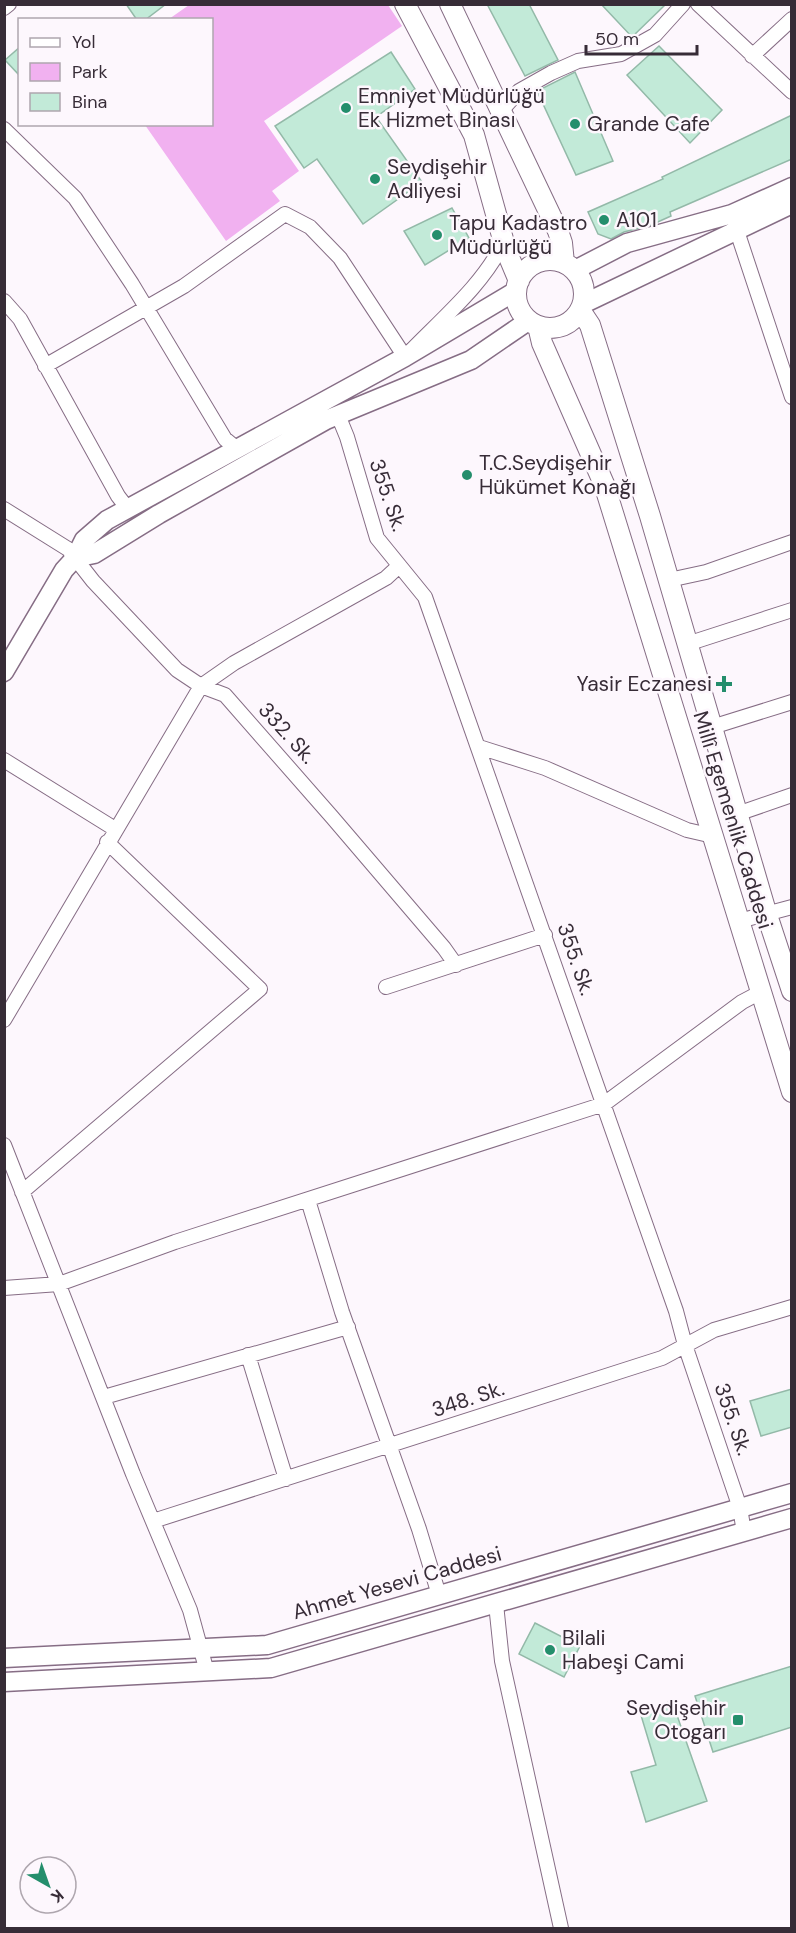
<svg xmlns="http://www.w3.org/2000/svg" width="796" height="1933" font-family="'DM Sans',sans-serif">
<rect width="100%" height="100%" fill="#fdf7fd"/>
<!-- green -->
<path fill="#f1b1f0" d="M189 5H388L402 26 264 121 299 171 272 191 280 201 226 241 145 125 212 124V20L169 19Z"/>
<!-- building -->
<path fill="#c2ead8" stroke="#93b9a8" stroke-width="1.5" d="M126 4H166L145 20H137Z
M487 4H529L558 60 525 76Z
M601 4H666L632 37Z
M659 46 722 110 690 143 627 75Z
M20 47V76L5 60Z
M391 52 415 89 376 117 422 182 363 224 317 159 304 168 275 126Z
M575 72 613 161 576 175 537 91Z
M792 115V159L670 212 671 216 651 225 624 232 611 239 598 234 588 212 663 179 662 177Z
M452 208 469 238 425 265 404 231Z
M792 1389V1427L761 1436 750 1401Z
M535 1623 580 1646 564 1677 519 1654Z
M792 1666V1727L713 1752 695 1696Z
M672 1701 707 1801 646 1822 631 1772 656 1765 640 1712Z"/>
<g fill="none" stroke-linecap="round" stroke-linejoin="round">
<defs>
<path id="minor" d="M698 4 792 92
M4 8 9 4
M752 56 792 19
M501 111 519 91 551 73 578 61 621 54 655 35 683 4
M4 129 75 198 132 284 225 439 237 449
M736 228 792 397
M4 301 20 319 118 496 128 509
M45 366 184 286 285 214 310 227 340 258 405 357C438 322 484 285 504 241
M338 415 347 437 377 538 425 597 676 1311 685 1345 740 1508 744 1532
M4 509 68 549 93 581 177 670 201 686 225 695 332 817 444 948 456 965
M669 580 706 572 792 542
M687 644 792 610
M712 727 792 702
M479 747 545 768 687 830 713 836
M4 760 115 829
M737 814 792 795
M739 921 792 907
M386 987 545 935
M4 1020 201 686 234 663 386 578 399 566
M4 1145 133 1474 190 1610 207 1672
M22 1192 260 989 107 842
M308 1200 342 1312 419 1529 439 1595
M4 1288 59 1284 175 1242 604 1104 742 1002 761 992
M248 1355 286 1479
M104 1397 348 1327
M153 1521 662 1358 714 1330 792 1307
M496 1604 502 1661 561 1928"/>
<path id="tertiary" d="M575 270 627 243 732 214 792 187
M583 304 792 204
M75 558 94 554 159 514 326 420 471 360 528 321
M4 672 64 570 75 558 84 540 107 520 405 357 516 291
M4 1658 267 1645 792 1493
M4 1682 271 1668 792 1518"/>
<path id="secondary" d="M405 4 474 135 506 250 519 281
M450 4 558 231 562 243 564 263
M516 294a34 34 0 1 1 68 0a34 34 0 1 1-68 0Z
M580 310 590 325 650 516 767 915 792 991
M538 326 542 343 604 484 792 1092"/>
</defs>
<!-- minor casing -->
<use href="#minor" stroke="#866d85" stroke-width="16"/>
<!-- tertiary casing -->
<use href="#tertiary" stroke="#866d85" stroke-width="21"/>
<!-- secondary casing -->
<use href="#secondary" stroke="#866d85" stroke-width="22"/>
<!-- minor -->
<use href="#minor" stroke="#fff" stroke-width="14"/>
<!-- tertiary -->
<use href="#tertiary" stroke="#fff" stroke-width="18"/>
<!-- secondary -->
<use href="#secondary" stroke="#fff" stroke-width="20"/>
</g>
<!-- markers -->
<g fill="#248e6c" stroke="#fdf7fd" stroke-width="2">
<circle cx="346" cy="108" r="6"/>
<circle cx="575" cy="124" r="6"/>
<circle cx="375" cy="179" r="6"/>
<circle cx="604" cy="220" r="6"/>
<circle cx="437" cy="235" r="6"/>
<circle cx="467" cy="475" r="6"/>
<path d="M721 675h6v6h6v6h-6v6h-6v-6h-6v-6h6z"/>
<circle cx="550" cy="1650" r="6"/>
<rect x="732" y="1714" width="12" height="12" rx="3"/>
</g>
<g text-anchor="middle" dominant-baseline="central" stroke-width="5" stroke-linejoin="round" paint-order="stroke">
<!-- poi labels -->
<g font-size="21" fill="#372c37" stroke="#fdf7fd" text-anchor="start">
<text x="358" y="96">Emniyet Müdürlüğü<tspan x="358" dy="24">Ek Hizmet Binası</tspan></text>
<text x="587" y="124">Grande Cafe</text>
<text x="387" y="167">Seydişehir<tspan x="387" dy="24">Adliyesi</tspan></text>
<text x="616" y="220">A101</text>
<text x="449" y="223">Tapu Kadastro<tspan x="449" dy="24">Müdürlüğü</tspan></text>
<text x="479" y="463">T.C.Seydişehir<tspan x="479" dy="24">Hükümet Konağı</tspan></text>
<text x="712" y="684" text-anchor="end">Yasir Eczanesi</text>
<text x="562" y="1638">Bilali<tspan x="562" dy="24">Habeşi Cami</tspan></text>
<text x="726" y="1708" text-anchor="end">Seydişehir<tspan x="726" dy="24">Otogarı</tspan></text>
</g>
<!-- street labels -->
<g font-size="21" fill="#372c37" stroke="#fdf7fd">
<text transform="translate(388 495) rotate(71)">355. Sk.</text>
<text transform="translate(287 733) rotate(48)">332. Sk.</text>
<text transform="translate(733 820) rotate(73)">Millî Egemenlik Caddesi</text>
<text transform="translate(576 959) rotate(71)">355. Sk.</text>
<text transform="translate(468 1399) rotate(-18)">348. Sk.</text>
<text transform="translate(733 1419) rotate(71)">355. Sk.</text>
<text transform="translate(397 1583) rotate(-16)">Ahmet Yesevi Caddesi</text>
</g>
</g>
<!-- border -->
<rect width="796" height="1933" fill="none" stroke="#372c37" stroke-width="12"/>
<!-- legend -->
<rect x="18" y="18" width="195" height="108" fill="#fdf7fd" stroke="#aea6ae" stroke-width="1.5"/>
<rect x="30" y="38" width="30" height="9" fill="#ffffff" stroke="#aea6ae" stroke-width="1.5"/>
<text x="72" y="48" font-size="18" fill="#372c37">Yol</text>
<rect x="30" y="63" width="30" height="18" fill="#f1b1f0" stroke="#aea6ae" stroke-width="1.5"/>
<text x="72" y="78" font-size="18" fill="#372c37">Park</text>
<rect x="30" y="93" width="30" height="18" fill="#c2ead8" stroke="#aea6ae" stroke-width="1.5"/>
<text x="72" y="108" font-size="18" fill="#372c37">Bina</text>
<!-- north arrow -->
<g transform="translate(48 1885) rotate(140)"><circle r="28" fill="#fdf7fd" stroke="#aea6ae" stroke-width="1.5"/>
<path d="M0-4.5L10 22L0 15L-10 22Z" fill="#248e6c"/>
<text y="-9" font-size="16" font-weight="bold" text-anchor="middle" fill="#372c37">K</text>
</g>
<!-- scale -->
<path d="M586 45v9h111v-9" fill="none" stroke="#372c37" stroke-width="3"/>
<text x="595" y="45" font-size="18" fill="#372c37" stroke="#fdf7fd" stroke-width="4.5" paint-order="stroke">50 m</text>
</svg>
